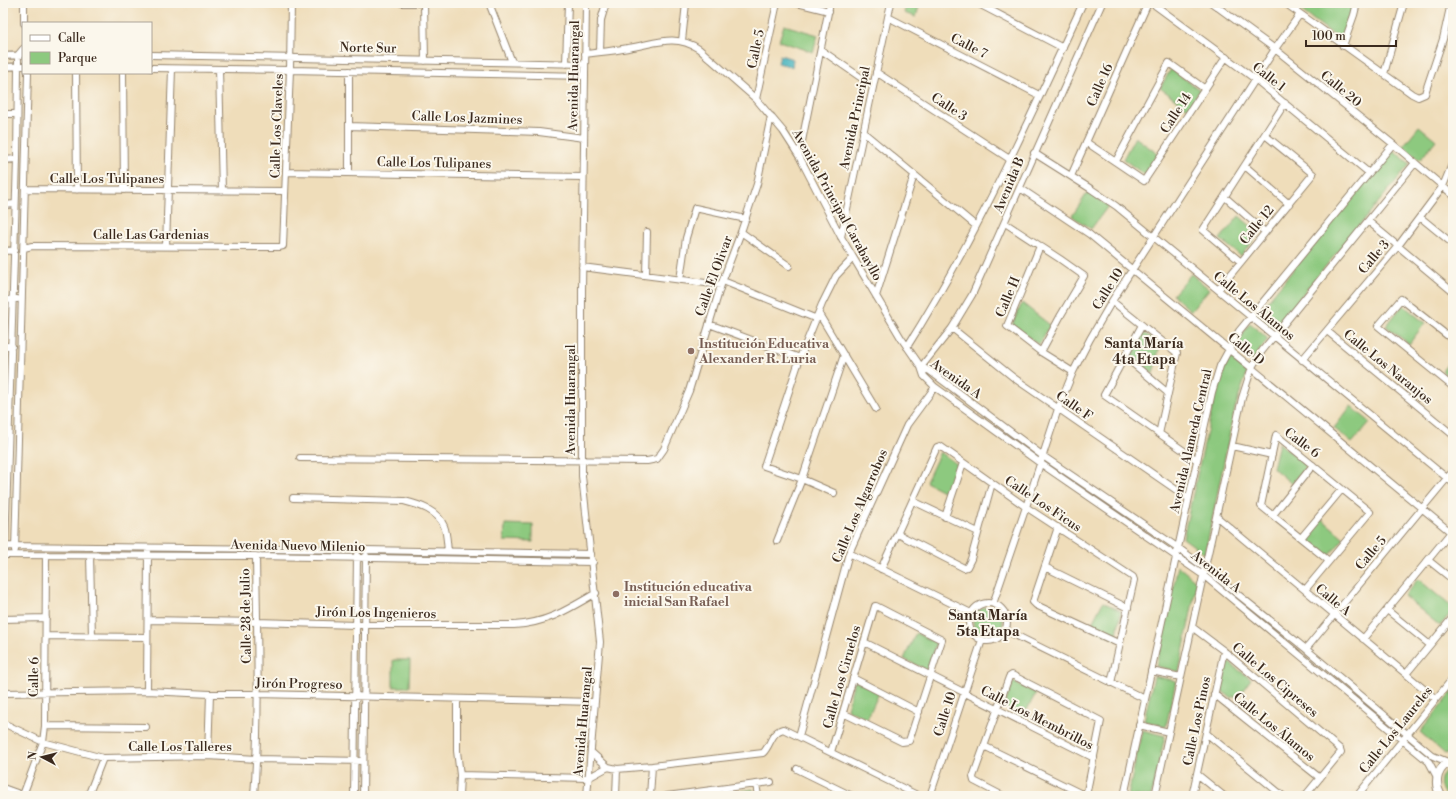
<svg xmlns="http://www.w3.org/2000/svg" width="1456" height="799" font-family="'Libre Bodoni',serif">
<rect width="100%" height="100%" fill="#fbf7ec"/>
<filter id="ink" filterUnits="userSpaceOnUse"><feTurbulence type="fractalNoise" baseFrequency=".025" numOctaves="2"/><feDisplacementMap in="SourceGraphic" scale="8" xChannelSelector="R" yChannelSelector="G"/><feConvolveMatrix kernelMatrix="1 2 1 2 8 2 1 2 1" color-interpolation-filters="sRGB"/></filter>
<filter id="wash" filterUnits="userSpaceOnUse"><feTurbulence type="fractalNoise" baseFrequency=".012" numOctaves="4" result="noise"/><feDisplacementMap in="SourceGraphic" scale="16" xChannelSelector="R" yChannelSelector="G"/><feGaussianBlur stdDeviation="0.9" result="paint"/><feColorMatrix in="noise" values="0 0 0 0 0 0 0 0 0 0 0 0 0 0 0 0 0 1.4 0 .05"/><feComposite in="paint" operator="in"/></filter>
<g filter="url(#wash)">
<rect width="100%" height="100%" fill="#efddba"/>
<!-- green -->
<path fill="#8dc97f" stroke="#647a4e" d="M907 3H920L916 17 904 13Z
M1291 3H1354L1344 37 1338 38Z
M784 25 818 35 813 52 779 41Z
M1171 69 1200 90 1188 108 1160 88Z
M1419 126 1436 140 1420 160 1403 146Z
M1135 137 1158 154 1145 175 1123 159Z
M1392 149 1410 164 1274 329 1257 314Z
M1088 192 1108 206 1091 229 1072 216Z
M1239 216 1259 233 1241 256 1220 239Z
M1191 274 1209 289 1191 311 1173 295Z
M1022 303 1050 325 1039 345 1012 325Z
M1403 305 1425 323 1409 344 1386 326Z
M1250 323 1268 339 1252 361 1235 346Z
M1144 333 1160 345 1153 374 1130 356Z
M1230 355 1248 370 1235 408 1205 554 1183 538 1218 383Z
M1453 357V381L1442 371Z
M1351 406 1370 422 1352 443 1334 428Z
M1279 443 1307 465 1292 484 1273 468Z
M940 452 958 465 947 493 926 482Z
M1322 519 1344 538 1329 556 1307 538Z
M505 524 533 525V542L504 541Z
M1178 566 1197 582 1179 672 1156 666Z
M1418 579 1453 608V610L1440 626 1404 596Z
M1103 602 1121 611 1116 640 1090 627Z
M973 622a15 15 0 1 1 30 0a15 15 0 1 1-30 0Z
M916 633 936 643 927 670 904 659Z
M393 660H410L409 687H393Z
M1228 662 1251 679 1237 698 1234 696 1231 698 1221 690Z
M1154 676 1176 681 1166 726 1144 721Z
M854 680 879 693 867 719 847 709Z
M1013 682 1036 693 1023 717 1004 707Z
M1453 691V751L1445 754 1420 732Z
M1142 730 1165 736 1151 796H1128Z
M1453 765V796H1446C1436 785 1440 772 1453 765Z
M753 789 754 796H717V795Z"/>
<!-- water -->
<path fill="#43b2bd" stroke="#3f6e6e" d="M780 55 793 59 792 67 778 63Z"/>
</g>
<g filter="url(#ink)">
<g fill="none" stroke-linecap="round" stroke-linejoin="round">
<defs>
<path id="minor" d="M24 3V23
M402 3H447
M424 3 425 61
M489 3 512 62
M586 3 582 291V476L600 642 587 796
M797 3 829 11
M977 3 1063 48
M1152 3 1255 79 1369 173
M1212 3 1275 49 1393 144 1453 195
M1285 3 1412 94 1418 97 1425 94 1426 90 1443 39 1451 3
M888 17 1039 95
M682 41 686 3
M1343 46 1354 15 1357 3
M821 50 873 86
M600 52 601 20 606 3
M585 54C600 52 614 51 628 48 655 44 674 33 699 49L756 99 783 131 799 156 841 237 901 338 921 367 924 376 935 387 1040 463 1203 575 1429 762 1437 777
M151 55 585 64
M3 56 21 55
M566 64 568 3
M3 67 23 66
M151 68 290 70 585 76
M219 69 222 191
M876 72 1011 160
M76 73 77 190
M123 73 124 190
M1384 74 1404 3
M756 99 777 3
M3 114H17
M349 126 539 132 584 138
M863 132 976 226
M1086 142 1144 181 1226 57
M1034 153 1091 189 1116 206 1453 483
M799 156 830 3
M3 160 17 159
M1116 161 1169 63 1205 89
M1245 166 1289 204
M286 172 583 177
M349 172V71
M1071 176 1148 3
M1020 188 1089 234 1453 534
M25 189 285 191
M1225 197 1265 232
M3 205 15 204
M1420 217 1453 244
M1368 221 1453 292
M1005 223 1060 259 1084 276 1061 315 1041 352
M741 232 789 266
M841 237 891 3
M166 246 172 69
M1040 246 1007 326 1041 352 1073 372
M24 248 32 246 279 247 283 246 290 70 291 3
M3 251 15 250
M1241 262 1203 230 1285 103
M582 267 721 285
M646 275 647 232
M680 280 686 238 695 208 746 219
M723 281 817 319
M1218 290 1313 174 1265 135
M876 296 914 175
M3 300 17 299
M1112 301 1177 353 1159 434
M819 314 876 409
M709 324 800 358
M1142 325 1104 395 1197 460
M952 328 1014 378 1188 498
M1327 331 1453 435
M1453 340 1401 299 1378 326 1453 387
M3 346H12
M907 347C976 238 1029 120 1083 3
M1125 357 1168 393
M1302 360 1398 246 1443 186 1453 162
M921 367 930 371 1043 456 1177 547 1205 568 1306 649 1433 756 1448 762
M921 367 952 328 972 295 1102 3
M1232 446 1272 455
M300 458 647 461 657 459 664 449 689 391 721 285 741 232 757 184 771 116
M834 493 802 479 764 466 800 358 822 304 836 276 853 258
M293 498 404 501C420 505 437 510 444 526 447 533 447 544 448 551
M913 501 978 532
M1273 515 1313 465
M945 517 963 463
M1217 517 1436 699
M1058 527 1033 602 1036 605 1120 644
M898 534 964 568 967 567 971 559 992 483
M1301 538 1342 489
M777 541 802 479 844 355
M3 546 366 550 591 554
M5 550 17 159 18 67V55L23 49
M15 550 28 73
M849 553 971 613
M3 555 256 556 593 562
M90 556 92 636
M1428 560 1453 580
M1045 567 1128 608
M881 569 937 447 940 446 1026 507 1133 577 1134 580 1111 683
M1305 590 1370 512 1276 435 1261 506 1329 561
M969 622a19 19 0 1 1 38 0a19 19 0 1 1-38 0Z
M993 604 1026 507 1058 409 1073 372 1090 339 1112 301 1275 49 1300 14
M1387 610 1430 645
M3 619 46 618
M148 620 257 622 356 625H514C547 623 567 610 596 593
M1192 627 1224 651 1340 749 1341 752 1305 796
M1005 630 1145 699
M46 636 147 637
M1363 639 1451 532
M864 642 1094 758
M1306 649 1453 471
M1151 671 1181 677
M1406 674 1453 617
M853 678 919 712
M147 691 148 552
M3 693 147 691 210 694H258L595 702
M1214 694 1320 778
M457 700V751L460 775 459 796
M3 723 43 742 103 758 208 756 257 759 363 761
M1139 725 1169 732
M45 726 146 727
M1206 733 1283 796
M799 736 849 553 907 425 935 387
M984 746 1086 796
M831 752 875 606H876L942 640 909 741 902 742 843 713
M208 756 210 694
M608 767 617 769 652 766 763 753C771 745 771 732 783 729L919 796
M797 769 852 796
M1197 774 1224 796
M460 775 588 778 608 767 591 752
M756 784 758 796
M3 788 25 796
M23 795 43 742 45 726 46 555
M88 796 103 758
M254 796C260 716 257 636 256 556
M354 796 357 555
M363 796 366 556
M616 796 617 769
M650 796 652 766
M667 796 771 782
M930 796 982 640
M1003 796 976 782 974 781 973 777 1009 677 1012 675 1101 721 1086 796
M1124 796 1212 392 1220 366 1239 331 1393 144
M1155 796 1242 398 1252 367 1262 351 1415 163
M1192 796 1224 651
M1357 796 1453 678"/>
<path id="major" d="M1441 796C1433 782 1437 766 1453 761"/>
</defs>
<!-- minor casing -->
<use href="#minor" stroke="#95846c" stroke-width="8"/>
<!-- major casing -->
<use href="#major" stroke="#95846c" stroke-width="10"/>
<!-- minor -->
<use href="#minor" stroke="#fff" stroke-width="6"/>
<!-- major -->
<use href="#major" stroke="#fff" stroke-width="8"/>
</g>
</g>
<!-- markers -->
<g fill="#8d6e63" stroke="#fbf7ec" stroke-width="1.5">
<circle cx="691" cy="351" r="4"/>
<circle cx="616" cy="594" r="4"/>
</g>
<g text-anchor="middle" dominant-baseline="central" stroke-width="4" stroke-linejoin="round" paint-order="stroke">
<!-- street labels -->
<g font-size="13" fill="#3b2a1e" stroke="#fbf7ec">
<text transform="translate(969 46) rotate(27)">Calle 7</text>
<text transform="translate(368 48) rotate(1)">Norte Sur</text>
<text transform="translate(756 49) rotate(-78)">Calle 5</text>
<text transform="translate(574 76) rotate(-89)">Avenida Huarangal</text>
<text transform="translate(1269 77) rotate(38)">Calle 1</text>
<text transform="translate(1100 85) rotate(-66)">Calle 16</text>
<text transform="translate(1341 89) rotate(39)">Calle 20</text>
<text transform="translate(949 107) rotate(33)">Calle 3</text>
<text transform="translate(1176 113) rotate(-57)">Calle 14</text>
<text transform="translate(467 118) rotate(2)">Calle Los Jazmines</text>
<text transform="translate(855 118) rotate(-78)">Avenida Principal</text>
<text transform="translate(277 126) rotate(-88)">Calle Los Claveles</text>
<text transform="translate(434 163) rotate(1)">Calle Los Tulipanes</text>
<text x="107" y="179">Calle Los Tulipanes</text>
<text transform="translate(1009 185) rotate(-67)">Avenida B</text>
<text transform="translate(837 205) rotate(61)">Avenida Principal Carabayllo</text>
<text transform="translate(1257 225) rotate(-51)">Calle 12</text>
<text x="151" y="235">Calle Las Gardenias</text>
<text transform="translate(1374 257) rotate(-50)">Calle 3</text>
<text transform="translate(714 276) rotate(-70)">Calle El Olivar</text>
<text transform="translate(1108 289) rotate(-58)">Calle 10</text>
<text transform="translate(1008 297) rotate(-67)">Calle H</text>
<text transform="translate(1254 306) rotate(39)">Calle Los Álamos</text>
<text transform="translate(1246 349) rotate(39)">Calle D</text>
<text transform="translate(1388 367) rotate(39)">Calle Los Naranjos</text>
<text transform="translate(956 379) rotate(35)">Avenida A</text>
<text transform="translate(571 400) rotate(-90)">Avenida Huarangal</text>
<text transform="translate(1074 406) rotate(35)">Calle F</text>
<text transform="translate(1191 441) rotate(-77)">Avenida Alameda Central</text>
<text transform="translate(1302 443) rotate(37)">Calle 6</text>
<text transform="translate(1043 504) rotate(34)">Calle Los Ficus</text>
<text transform="translate(860 506) rotate(-67)">Calle Los Algarrobos</text>
<text transform="translate(298 546) rotate(1)">Avenida Nuevo Milenio</text>
<text transform="translate(1371 553) rotate(-50)">Calle 5</text>
<text transform="translate(1216 572) rotate(38)">Avenida A</text>
<text transform="translate(1333 600) rotate(40)">Calle A</text>
<text transform="translate(376 613) rotate(1)">Jirón Los Ingenieros</text>
<text transform="translate(246 616) rotate(-91)">Calle 28 de Julio</text>
<text transform="translate(34 677) rotate(-89)">Calle 6</text>
<text transform="translate(842 677) rotate(-74)">Calle Los Ciruelos</text>
<text transform="translate(1275 680) rotate(40)">Calle Los Cipreses</text>
<text transform="translate(299 684) rotate(1)">Jirón Progreso</text>
<text transform="translate(945 714) rotate(-72)">Calle 10</text>
<text transform="translate(1037 718) rotate(27)">Calle Los Membrillos</text>
<text transform="translate(1197 721) rotate(-78)">Calle Los Pinos</text>
<text transform="translate(583 722) rotate(-85)">Avenida Huarangal</text>
<text transform="translate(1274 727) rotate(39)">Calle Los Álamos</text>
<text transform="translate(1396 730) rotate(-51)">Calle Los Laureles</text>
<text x="180" y="747">Calle Los Talleres</text>
</g>
<!-- education labels -->
<g font-size="13" font-weight="bold" fill="#785e54" stroke="#fbf7ec" text-anchor="start">
<text x="699" y="344">Institución Educativa<tspan x="699" dy="15">Alexander R. Luria</tspan></text>
<text x="624" y="587">Institución educativa<tspan x="624" dy="15">inicial San Rafael</tspan></text>
</g>
<!-- neighbourhood labels -->
<g font-size="14" font-weight="bold" fill="#3b2a1e" stroke="#fbf7ec">
<text x="1144" y="344">Santa María<tspan x="1144" dy="16">4ta Etapa</tspan></text>
<text x="988" y="616">Santa María<tspan x="988" dy="16">5ta Etapa</tspan></text>
</g>
</g>
<!-- margin -->
<rect width="1456" height="799" fill="none" stroke="#fbf7ec" stroke-width="16"/>
<!-- legend -->
<rect x="22" y="22" width="130" height="52" fill="#fbf7ec" stroke="#aea59a"/>
<rect x="30" y="35" width="20" height="6" fill="#ffffff" stroke="#aea59a"/>
<text x="58" y="42" font-size="12" fill="#3b2a1e">Calle</text>
<rect x="30" y="52" width="20" height="12" fill="#8dc97f" stroke="#aea59a"/>
<text x="58" y="62" font-size="12" fill="#3b2a1e">Parque</text>
<!-- north arrow -->
<g transform="translate(42 757) rotate(277)" stroke="#fbf7ec" stroke-width="3" paint-order="stroke">
<path d="M0-3L7 15L0 10L-7 15Z" fill="#3b2a1e"/>
<text y="-6" font-size="11" font-weight="bold" text-anchor="middle" fill="#3b2a1e">N</text>
</g>
<!-- scale -->
<path d="M1306 40v6h90v-6" fill="none" stroke="#3b2a1e" stroke-width="2"/>
<text x="1312" y="40" font-size="12" fill="#3b2a1e" stroke="#fbf7ec" stroke-width="3" paint-order="stroke">100 m</text>
</svg>
